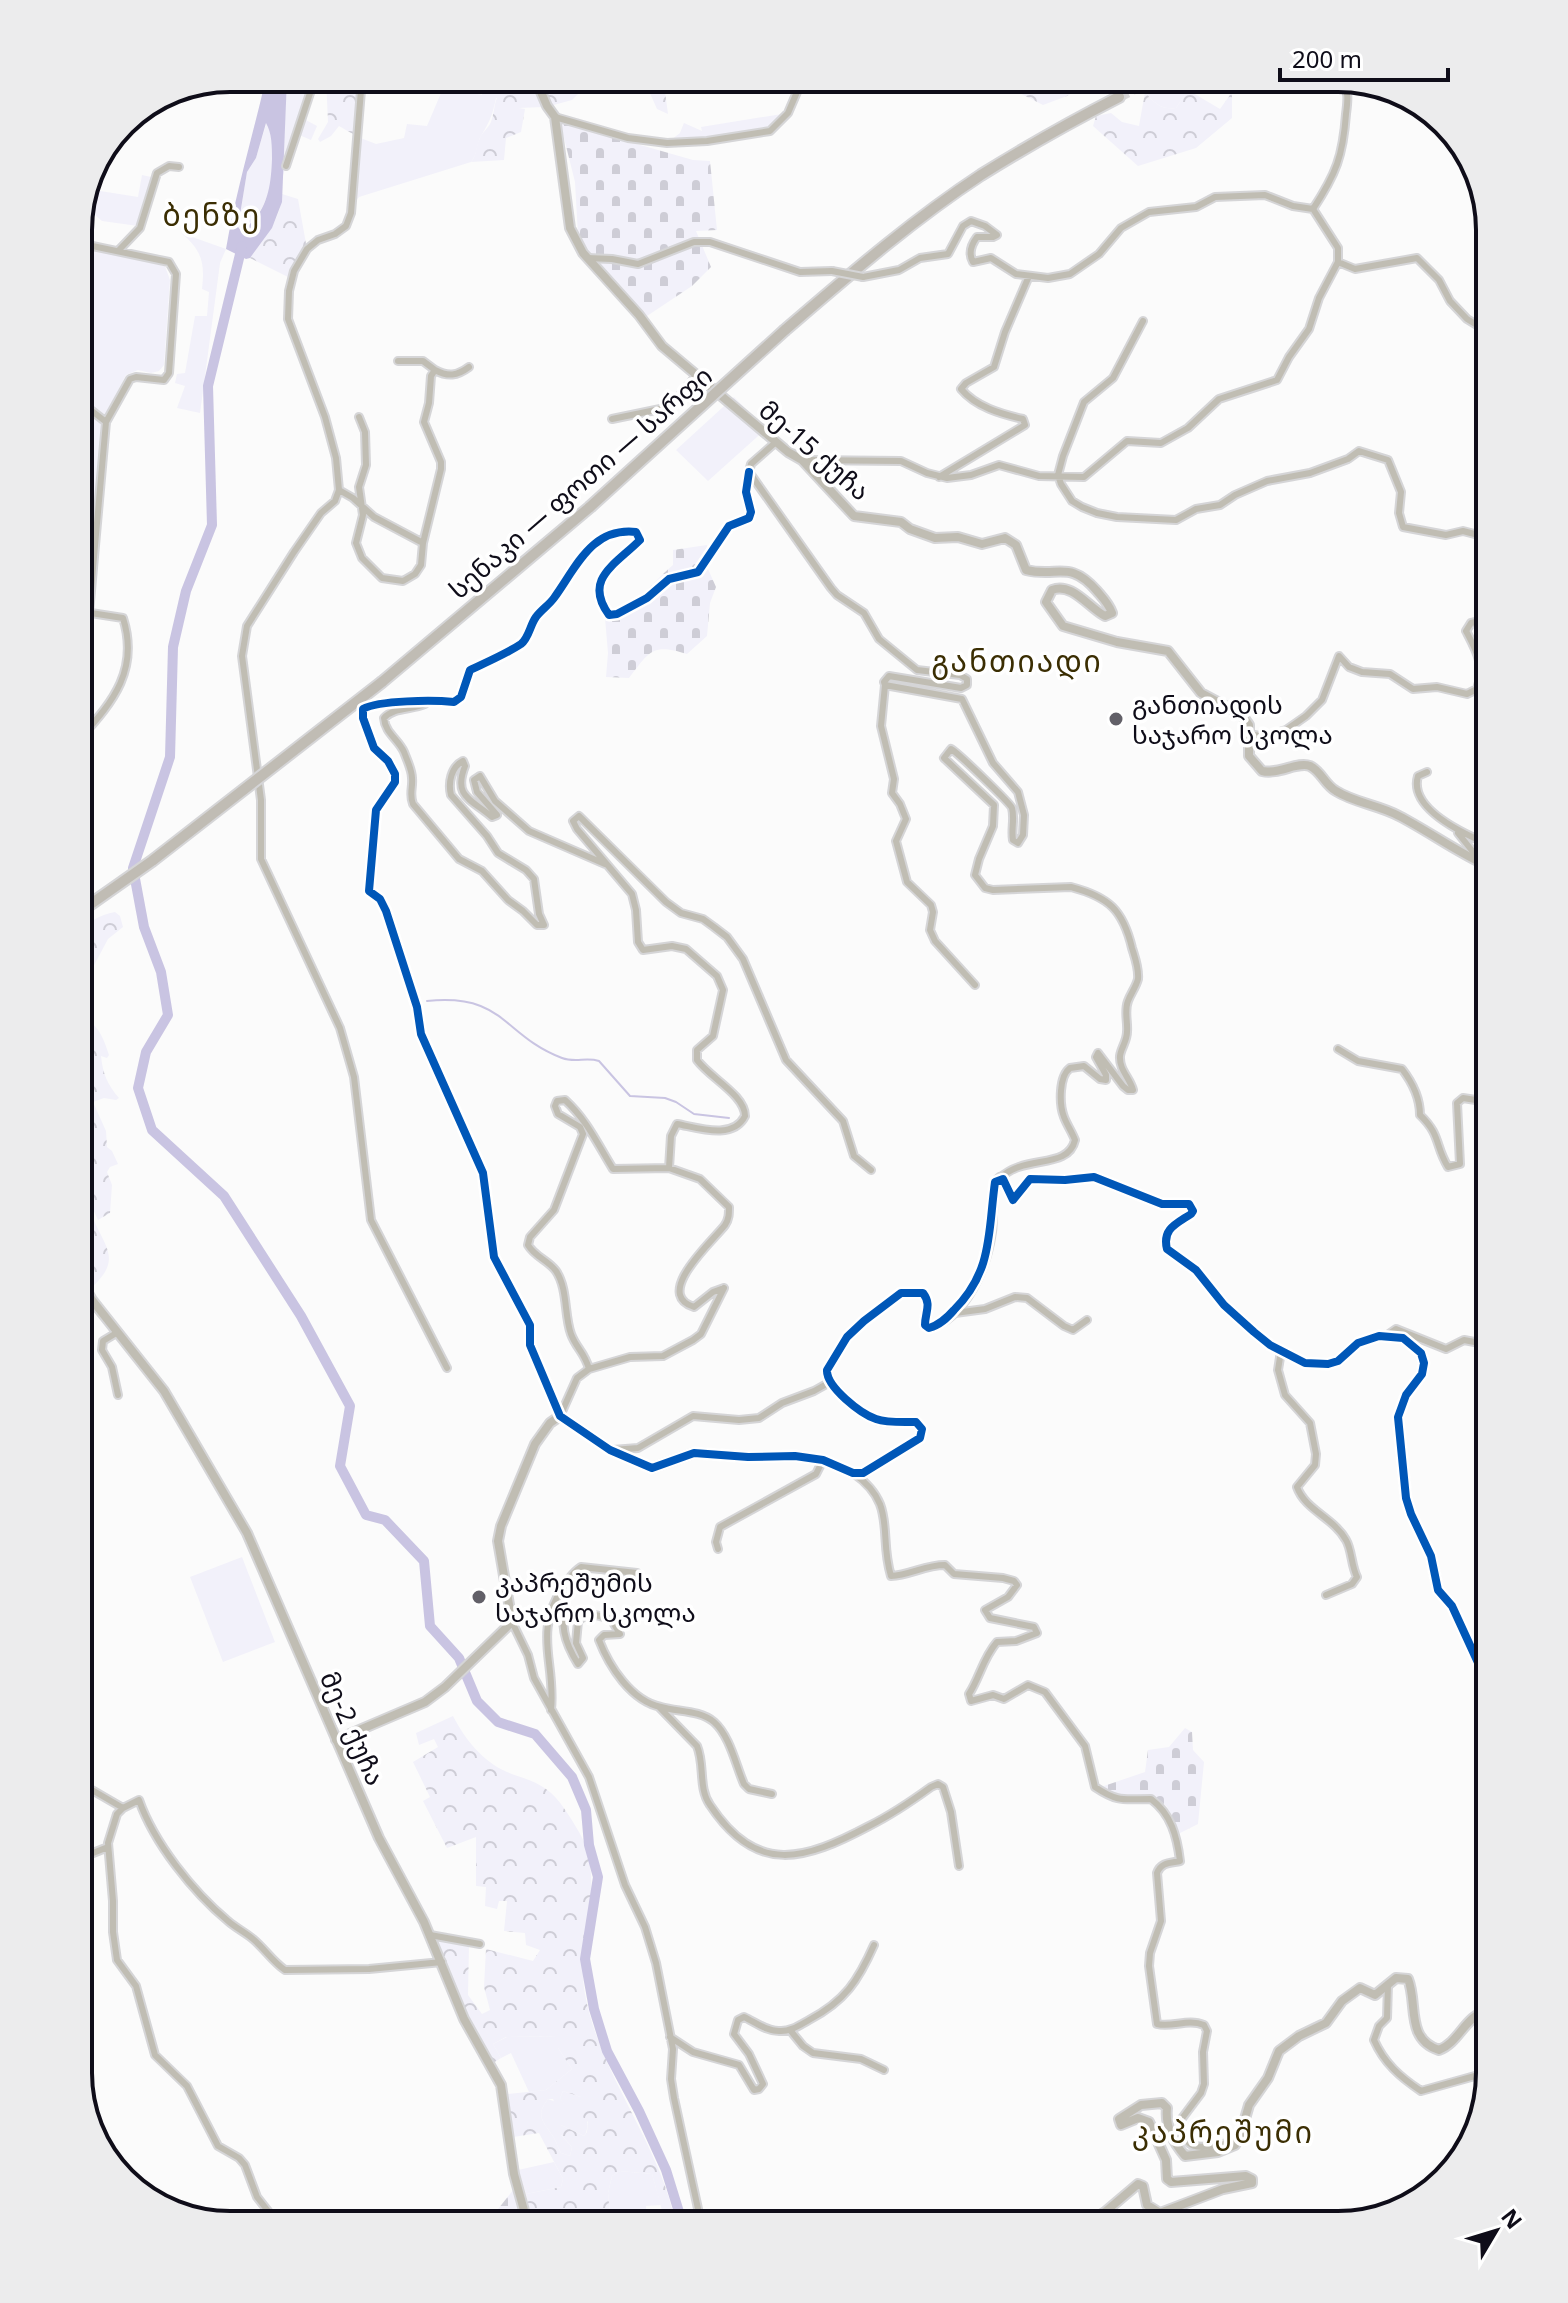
<svg xmlns="http://www.w3.org/2000/svg" width="1568" height="2303" font-family="Georgia,'Noto Sans Georgian',serif">
<defs>
<pattern id="forest-crowns" width="20" height="18" patternUnits="userSpaceOnUse" patternTransform="scale(2)"><rect width="20" height="18" fill="#f2f1fa"/><path d="M2 6a3 3 0 1 1 6 0M12 15a3 3 0 1 1 6 0" fill="none" stroke="#cecdd6"/></pattern>
<pattern id="cemetery-stones" width="16" height="16" patternUnits="userSpaceOnUse" patternTransform="scale(2)"><rect width="16" height="16" fill="#f2f1fa"/><path d="M2 7V4a2 2 0 0 1 4 0v3zM10 15v-3a2 2 0 0 1 4 0v3z" fill="#cecdd6"/></pattern>
</defs>
<rect width="100%" height="100%" fill="#fbfbfb"/>
<!-- green -->
<path fill="#f2f1fa" d="M287 78H315L302 118 317 126 311 140 297 134 282 178Z
M484 78H530L543 107 519 108 496 98C493 114 489 123 481 136 476 145 478 153 471 162L359 197 353 204 358 137 376 144 404 138 407 124 427 126 444 86 482 95Z
M1176 83 1188 90 1176 108C1161 110 1154 103 1145 92Z
M788 113 770 131 667 143 680 133 684 123 702 131 701 127Z
M267 121C280 158 274 208 241 232L238 227 247 172 256 158Z
M142 175 151 177 138 226 102 221 88 209 89 198 94 190 138 197Z
M181 233 226 249 220 263 200 413 177 408 185 386 175 383 177 374 185 373 195 316H207L209 292 202 289C205 263 202 250 181 233Z
M78 246 165 266 170 280 164 365 159 371 151 373 138 370 126 375 104 417 84 603 78 602Z
M734 397 766 429 708 481 676 450Z
M242 1557 275 1642 223 1662 190 1577Z
M559 2036 558 2048 572 2069 546 2090 529 2092 511 2053 501 2058 493 2044 507 2037Z
M563 2091 581 2097C584 2109 592 2125 584 2136L561 2125V2135L572 2147 570 2156 561 2153C558 2148 556 2140 552 2135 543 2121 535 2116 548 2099L564 2105 560 2098Z
M554 2162 563 2179 561 2187 526 2194 518 2170Z
M620 2171 652 2174 661 2205 646 2206 647 2225H611L608 2193 612 2176Z"/>
<!-- forest -->
<path fill="url(#forest-crowns)" fill-rule="evenodd" d="M326 78H362L358 137 339 126 331 136 320 142 318 139 328 122Z
M538 78H579L580 92 572 100 550 106Z
M634 78H697L664 84 668 114 657 109 649 91 630 88Z
M990 78H1019L1041 92 1055 88 1061 78H1095L1067 96 1043 105Z
M514 90 519 100V108L525 109 521 132 506 138 504 160 471 162C478 153 475 147 480 138 482 132 488 129 491 122 498 103 490 94 514 90Z
M1188 90 1220 109 1232 92V118L1196 148 1138 166 1093 126 1096 116 1111 113 1122 122 1139 126 1145 92C1154 103 1161 110 1176 108Z
M282 194 298 199 307 249 292 279 250 258C264 239 281 219 282 194Z
M115 912 120 916 123 927 108 939 91 971V991L82 1001 86 1019C100 1027 104 1040 109 1055L107 1058 101 1056C103 1074 107 1084 119 1098L116 1100 104 1098 93 1102 106 1131 107 1147 112 1151 118 1164 110 1167 107 1172 112 1185 110 1213 98 1220 93 1209H90C100 1244 126 1256 92 1287 80 1280 78 1268 78 1255L85 1254 87 1248 78 1226 80 1193 78 1170 90 1140 81 1123 78 1104V936C85 922 100 915 115 912Z
M453 1716C465 1739 482 1761 507 1772 520 1777 535 1781 546 1789 560 1799 570 1817 579 1832 608 1881 575 1942 585 1994 600 2076 660 2143 676 2225H666L652 2174 620 2171 612 2176 608 2193 611 2225H584L583 2220 566 2225 549 2210 533 2223 526 2194 561 2187 563 2179 539 2133 513 2137 508 2094 546 2090 572 2069 558 2048V2036L506 2037 493 2044 501 2058 493 2063 466 2015 437 1938 469 1945 468 1995 482 2014 490 2010 484 1987 486 1949 533 1961 540 1950 526 1945 525 1933 504 1931 507 1901H499L497 1909 485 1906 486 1887 476 1886V1837L447 1848 423 1801 430 1797 413 1762 438 1747 434 1739 419 1745 416 1733ZM563 2091 581 2097V2115L588 2122 587 2132 584 2136 561 2125 555 2128 572 2147 570 2156 561 2153C558 2148 556 2140 552 2135 543 2121 535 2116 548 2099H553L559 2114 565 2118 571 2115 572 2107 564 2104 560 2098Z"/>
<!-- cemetery -->
<path fill="url(#cemetery-stones)" d="M560 122 693 160 710 161 717 230 696 231 711 267 692 286 647 316 587 251 578 235 575 182Z
M707 545 708 569 716 587 710 603 707 636 687 654C652 643 650 651 629 678L606 677 608 653 605 618C614 607 627 606 639 597 648 590 662 574 673 565V550Z
M1185 1728 1192 1732 1193 1750 1204 1762 1198 1824 1180 1833 1167 1807 1155 1796C1131 1799 1120 1805 1101 1787L1145 1772 1148 1750 1169 1747Z
M514 2189 521 2210 522 2225H493L490 2219Z"/>
<!-- water -->
<path fill="#c9c4e2" fill-rule="evenodd" d="M266 78H287L282 202 272 228 250 258 246 259 226 249C236 191 253 135 266 78ZM266 123C272 133 272 147 272 159 271 188 267 214 241 231L238 227 247 172 256 158Z"/>
<g fill="none" stroke-linecap="round" stroke-linejoin="round">
<!-- stream -->
<path stroke="#c9c4e2" stroke-width="2" d="M427 1001C505 993 502 1035 562 1058 575 1063 586 1057 599 1061L630 1096 665 1098 676 1102 694 1114 729 1118
M241 1531 250 1550"/>
<!-- river -->
<path stroke="#c9c4e2" stroke-width="10" d="M242 246 208 386 212 525 186 591 173 647 170 757 133 868 144 927 161 972 168 1015 146 1052 138 1088 152 1130 224 1196 301 1316 350 1406 340 1466 366 1515 385 1520 424 1561 430 1626 459 1658 477 1701 498 1722 535 1734 572 1777 586 1810 589 1845 598 1877 585 1959 594 2009 607 2051 639 2111 666 2170 683 2225"/>
<!-- trunk-tunnel -->
<path stroke="#d8d7d9" stroke-width="10" stroke-dasharray="10 5" stroke-linecap="butt" d="M1119 97 1156 78"/>
<defs>
<path id="minor" d="M362 78 351 213 346 226 335 234 318 240 307 249 294 271 289 291 288 319 325 417 336 458 339 490 335 501 321 513 294 552 247 626 242 656 261 800V859L340 1028 354 1077 371 1220 447 1368
M555 117 628 138 667 143 707 141 770 131 788 113 797 92
M286 166 315 78
M1313 209C1336 174 1343 156 1346 114 1348 99 1349 92 1341 78
M78 243 169 262 176 274 169 373 164 380 136 377 130 379 106 422 89 613
M119 250 140 228 157 173 169 166 179 167
M587 258 612 259 638 264 694 242H710L800 272 832 271
M1338 262 1355 269 1417 258 1439 280 1450 301 1467 319 1490 333
M1143 321 1113 378 1084 402 1063 456 1058 475 1061 484 1072 501 1082 507 1097 513 1117 517 1176 520 1196 509 1220 505 1235 495 1267 481 1310 473 1348 459 1359 451 1388 460 1401 492 1399 513 1403 527 1446 535 1463 531 1490 538
M435 370C448 377 457 376 469 367
M78 400 106 422
M359 417 365 432 366 465 359 487 363 515 356 543 362 558 382 578 403 581 415 574 421 565 423 543 441 469V462L424 422 429 403 431 376 435 370 423 361H398
M612 419 670 407 696 376
M776 442 751 464 749 472 831 588 837 595 864 613 879 639 917 670 960 675 967 679V685L961 688 889 676 884 682 885 685 962 699 993 763 1018 792 1024 815 1023 835 1018 843 1013 840C1011 829 1015 819 1012 808 1010 803 957 752 951 749L944 758 994 805 993 826 979 859 975 875 985 888 993 890 1071 887C1109 897 1123 910 1132 948 1135 958 1139 968 1138 979 1136 987 1131 993 1128 1001 1124 1011 1128 1022 1127 1032 1127 1041 1121 1048 1120 1056 1119 1070 1130 1078 1133 1090H1128L1123 1086 1098 1053 1096 1057 1106 1075V1080L1100 1079 1084 1066 1070 1068C1059 1076 1059 1104 1064 1117 1067 1125 1072 1132 1075 1140 1068 1170 1025 1154 1000 1178
M802 460 901 461 927 473 947 478 971 475 999 465 1039 476 1084 477 1127 441 1161 443 1188 428 1219 399 1277 380 1289 357 1309 329 1319 298 1338 262V248L1313 209 1293 206 1265 195 1215 197 1196 207 1149 212 1121 228 1099 254 1070 274 1048 278 1016 274 991 258 973 262C968 253 971 245 977 237H993L997 235 985 226 971 221 963 226 948 254 920 258 899 270 863 277
M939 477 1025 425 1023 419C1001 414 976 407 961 389L966 383 994 367 1005 332 1029 276
M339 490 353 498 374 517 423 543
M78 611 123 618C139 669 114 701 81 737
M885 685 881 726 894 779 892 793 900 804 906 819 896 841 907 882 931 905 933 912 930 930 935 941 975 985
M425 704C411 710 394 707 384 718 385 733 398 739 404 752 407 760 412 770 412 778 413 788 409 794 413 804L459 859 482 871 508 900 523 911 537 925H544L539 914 534 879 526 870 498 853 487 836 451 795C448 783 451 767 463 761L465 766C453 797 471 799 492 817L497 815 477 792 474 780 480 776 495 801 529 831 605 864
M1249 734 1265 737 1286 730 1306 716 1322 700 1339 656 1349 667 1362 672 1390 674 1413 689 1437 687 1467 694 1477 689C1486 667 1476 650 1466 631L1471 623 1490 619
M1427 772 1418 776C1408 809 1466 835 1490 845
M1458 833 1481 862
M1338 1049 1358 1061 1402 1069C1412 1082 1420 1099 1420 1115 1441 1135 1435 1146 1448 1167L1460 1164 1457 1103 1463 1098 1482 1101 1490 1098
M669 1168 671 1136 677 1124C699 1128 733 1140 745 1116 745 1095 710 1078 697 1060V1050L713 1036 723 990 717 976 686 949 672 946 643 950 638 942 636 910 632 894 577 829 573 821 579 816 666 902 681 913 703 919 714 927 727 937 743 959 786 1060 843 1121 854 1156 871 1170
M1479 1194 1490 1189
M955 1313 985 1309 1015 1297 1027 1298 1064 1326 1073 1330 1087 1320
M118 1332 103 1341 102 1350 112 1367 118 1395
M1386 1336 1396 1329 1446 1349 1464 1340 1490 1345
M1281 1351 1278 1370 1285 1395 1310 1423 1316 1454 1315 1465 1297 1487C1305 1510 1334 1518 1346 1540 1352 1550 1351 1565 1357 1577L1352 1584 1326 1595
M589 1369C585 1353 576 1348 571 1334 564 1315 568 1289 556 1271 548 1260 535 1257 528 1245L530 1237 554 1210 583 1134 580 1127 558 1114 555 1106 557 1101 565 1100C587 1120 598 1145 613 1169L669 1168 700 1179 729 1207C729 1214 729 1219 725 1225 714 1240 652 1294 694 1307L713 1292 724 1288
M560 1416 530 1345V1325L494 1257 483 1173 421 1034 417 1007 386 911 380 899 369 891 376 810 395 782V774L388 761 374 748 363 718V709C379 700 434 700 454 702L461 697 470 670C487 662 506 654 521 644 529 638 530 625 536 617 541 610 549 605 554 598 576 568 591 527 636 532L640 540C615 565 583 579 609 615L617 614 647 598 669 579 698 572 729 526 749 518 751 512 746 492 749 473
M560 1416 577 1378 589 1369 630 1357 663 1356 693 1340 701 1334 724 1288
M613 1450 638 1448 693 1416 739 1420 759 1418 782 1403 814 1391 830 1382
M853 1473C898 1504 878 1534 891 1576 910 1575 925 1565 945 1565L954 1574 1003 1578 1014 1581 1017 1585 1008 1597 985 1610 990 1618 1034 1627 1037 1633 1016 1641 997 1642C983 1658 980 1677 969 1694L971 1701 993 1695 1004 1699 1028 1685 1045 1692 1085 1746 1095 1787C1119 1803 1124 1799 1151 1799 1171 1814 1177 1836 1180 1861 1171 1863 1161 1862 1157 1873L1161 1921 1150 1953 1149 1966 1157 2024C1172 2028 1188 2018 1204 2025L1207 2031 1203 2052 1204 2084 1201 2093 1180 2121C1184 2161 1212 2143 1238 2142
M718 1549 716 1542 720 1527 816 1474 823 1460
M560 1592 565 1598C561 1625 563 1640 578 1664L583 1658 576 1643 578 1621 588 1613 611 1619 620 1634 604 1635 599 1640C609 1666 631 1701 661 1707 678 1712 700 1710 714 1722 730 1736 736 1766 744 1784L749 1789 772 1794
M512 1622 528 1655 534 1678 589 1777 625 1885 645 1927 656 1963 673 2049 671 2079 674 2098 700 2218 705 2225
M659 1707 697 1746C705 1765 698 1788 710 1805 757 1876 805 1860 869 1826 893 1814 909 1803 931 1787L938 1784 943 1787 951 1812 959 1866
M551 1710C556 1661 532 1634 564 1585 570 1578 573 1572 581 1567L637 1573
M78 1786 92 1790 123 1808
M78 1859 108 1847
M430 1935 480 1944
M1388 1984 1387 2018 1379 2026 1374 2040C1384 2063 1400 2077 1421 2091L1482 2074 1488 2080
M790 2030 803 2046 813 2053 861 2059 884 2070
M670 2037 693 2052 739 2065 754 2090 759 2089 763 2084 749 2054 734 2034 738 2020 744 2017C755 2022 766 2031 779 2031 790 2032 800 2025 809 2020 845 2001 858 1981 874 1945
M279 2225 257 2197 245 2165 239 2158 218 2146 187 2086 155 2055 136 1986 117 1960 113 1932V1901L108 1843 117 1814 123 1808 139 1800C154 1843 193 1892 228 1921 236 1928 246 1933 253 1939 265 1949 272 1961 285 1970L369 1969 442 1962"/>
<path id="tertiary" d="M535 78 547 106 555 117 570 228 583 253 639 315 662 346 788 452 802 460 854 516 901 522 910 529 935 538 958 537 982 544 1005 538 1016 545 1026 570C1058 578 1069 559 1097 591 1103 598 1109 604 1112 613L1105 616C1088 607 1072 582 1052 590L1046 602 1063 626 1117 642 1168 651 1201 693 1242 715 1249 725V756L1262 771C1278 775 1298 761 1310 766 1321 771 1325 785 1336 791 1355 803 1379 805 1399 816 1430 832 1458 853 1490 867
M78 1276 92 1300 164 1391 247 1533 379 1838 424 1922 464 2019 501 2085 514 2174 528 2225
M336 1740 425 1702 445 1687 512 1622 498 1541 501 1526 535 1444 550 1423 560 1416 610 1450 652 1468 694 1453 748 1457 795 1456 823 1460 853 1473H863L920 1438 922 1429 916 1422C903 1422 887 1423 876 1419 861 1414 826 1387 827 1370L847 1337 864 1321 901 1293H923C932 1305 925 1312 925 1325L929 1328C966 1316 986 1267 991 1232 993 1219 990 1185 1000 1178L1005 1183 1013 1200 1030 1179 1065 1180 1094 1177 1162 1204H1189L1193 1211 1191 1214C1176 1224 1162 1229 1167 1249L1196 1270 1224 1305 1254 1332 1270 1345 1305 1363 1328 1364 1338 1361 1358 1343 1379 1336 1403 1338 1421 1353 1424 1363 1422 1374 1406 1395 1398 1417 1406 1498 1411 1514 1431 1556 1438 1590 1452 1606 1486 1680 1490 1683
M1084 2225 1105 2212 1138 2184 1143 2186 1147 2205 1160 2213 1223 2189 1252 2183V2179L1246 2176 1171 2182 1167 2179 1166 2160 1149 2122 1138 2118 1121 2125 1119 2119 1141 2105 1162 2103 1167 2108C1165 2126 1173 2142 1185 2156L1218 2152 1235 2145 1240 2136 1249 2105 1268 2078 1279 2051 1299 2036 1326 2023 1342 2001 1360 1988 1375 1995 1396 1978 1408 1979C1418 2003 1405 2039 1439 2050 1460 2042 1464 2016 1490 2009"/>
<path id="trunk" d="M785 330C848 276 911 221 981 175 1026 147 1072 121 1119 97
M382 682 590 507"/>
</defs>
<!-- minor casing -->
<use href="#minor" stroke="#d5d5d7" stroke-width="10"/>
<!-- tertiary casing -->
<use href="#tertiary" stroke="#d5d5d7" stroke-width="12"/>
<!-- trunk casing -->
<use href="#trunk" stroke="#d5d5d7" stroke-width="14"/>
<!-- minor -->
<use href="#minor" stroke="#c0bdb3" stroke-width="6"/>
<!-- tertiary -->
<use href="#tertiary" stroke="#c0bdb3" stroke-width="8"/>
<!-- trunk -->
<use href="#trunk" stroke="#c0bcb4" stroke-width="10"/>
<defs>
<path id="minor-bridge" d="M832 271 863 277"/>
<path id="trunk-bridge" d="M590 507 785 330
M78 913 152 861 382 682"/>
</defs>
<!-- minor-bridge casing -->
<use href="#minor-bridge" stroke="#d5d5d7" stroke-width="10" stroke-linecap="butt"/>
<!-- trunk-bridge casing -->
<use href="#trunk-bridge" stroke="#d5d5d7" stroke-width="14" stroke-linecap="butt"/>
<!-- minor-bridge -->
<use href="#minor-bridge" stroke="#c0bdb3" stroke-width="6"/>
<!-- trunk-bridge -->
<use href="#trunk-bridge" stroke="#c0bcb4" stroke-width="10"/>
<defs>
<path id="cycleway" d="M749 472 746 492 751 512 749 518 729 526 698 572 669 579 647 598 617 614 609 615C583 579 615 565 640 540L636 532C591 527 576 568 554 598 549 605 541 610 536 617 530 625 529 638 521 644 506 654 487 662 470 670L461 697 454 702C434 700 379 700 363 709V718L374 748 388 761 395 774V782L376 810 369 891 380 899 386 911 417 1007 421 1034 483 1173 494 1257 530 1325V1345L560 1416 610 1450 652 1468 694 1453 748 1457 795 1456 823 1460 853 1473H863L920 1438 922 1429 916 1422C903 1422 887 1423 876 1419 861 1414 826 1387 827 1370L847 1337 864 1321 901 1293H923C932 1305 925 1312 925 1325L929 1328C940 1325 947 1318 954 1310 993 1271 988 1232 995 1182L1003 1179 1013 1200 1030 1179 1065 1180 1094 1177 1162 1204H1189L1193 1211 1191 1214C1176 1224 1162 1229 1167 1249L1196 1270 1224 1305 1254 1332 1270 1345 1305 1363 1328 1364 1338 1361 1358 1343 1379 1336 1403 1338 1421 1353 1424 1363 1422 1374 1406 1395 1398 1417 1406 1498 1411 1514 1431 1556 1438 1590 1452 1606 1486 1680 1490 1683"/>
</defs>
<!-- cycleway casing -->
<use href="#cycleway" stroke="#fff" stroke-width="13"/>
<!-- cycleway -->
<use href="#cycleway" stroke="#0057b8" stroke-width="8"/>
</g>
<!-- markers -->
<g fill="#626068" stroke="#fff" stroke-width="3">
<circle cx="1116" cy="719" r="8"/>
<circle cx="479" cy="1597" r="8"/>
</g>
<g text-anchor="middle" dominant-baseline="central" stroke-width="7" stroke-linejoin="round" paint-order="stroke">
<!-- street labels -->
<g font-size="26" fill="#0f0d19" stroke="#fff">
<text transform="translate(815 450) rotate(41)">მე-15 ქუჩა</text>
<text transform="translate(580 482) rotate(-41)">სენაკი — ფოთი — სარფი</text>
<text transform="translate(353 1728) rotate(66)">მე-2 ქუჩა</text>
</g>
<!-- poi labels -->
<g font-size="26" fill="#0f0d19" stroke="#fff" text-anchor="start">
<text x="1132" y="704">განთიადის<tspan x="1132" dy="30">საჯარო სკოლა</tspan></text>
<text x="495" y="1582">კაპრეშუმის<tspan x="495" dy="30">საჯარო სკოლა</tspan></text>
</g>
<!-- quarter labels -->
<g font-size="30" letter-spacing="2" fill="#3b2e03" stroke="#fff">
<text x="212" y="214">ბენზე</text>
<text x="1017" y="660">განთიადი</text>
<text x="1223" y="2131">კაპრეშუმი</text>
</g>
</g>
<!-- crop -->
<path d="M0 0H1568V2303H0ZM230 92H1338A138 138 0 0 1 1476 230V2073A138 138 0 0 1 1338 2211H230A138 138 0 0 1 92 2073V230A138 138 0 0 1 230 92Z" fill="#ececed" fill-rule="evenodd"/>
<path fill="none" stroke="#0f0d19" stroke-width="4" d="M230 92H1338A138 138 0 0 1 1476 230V2073A138 138 0 0 1 1338 2211H230A138 138 0 0 1 92 2073V230A138 138 0 0 1 230 92Z"/>
<!-- north arrow -->
<g transform="translate(1496 2231) rotate(52)" stroke="#ffffff" stroke-width="6" paint-order="stroke">
<path d="M0-6L14 30L0 20L-14 30Z" fill="#0f0d19"/>
<text y="-12" font-size="22" font-weight="bold" text-anchor="middle" fill="#0f0d19">N</text>
</g>
<!-- scale -->
<path d="M1280 68v12h168v-12" fill="none" stroke="#0f0d19" stroke-width="4"/>
<text x="1292" y="68" font-size="24" fill="#0f0d19" stroke="#ffffff" stroke-width="6" paint-order="stroke">200 m</text>
</svg>
